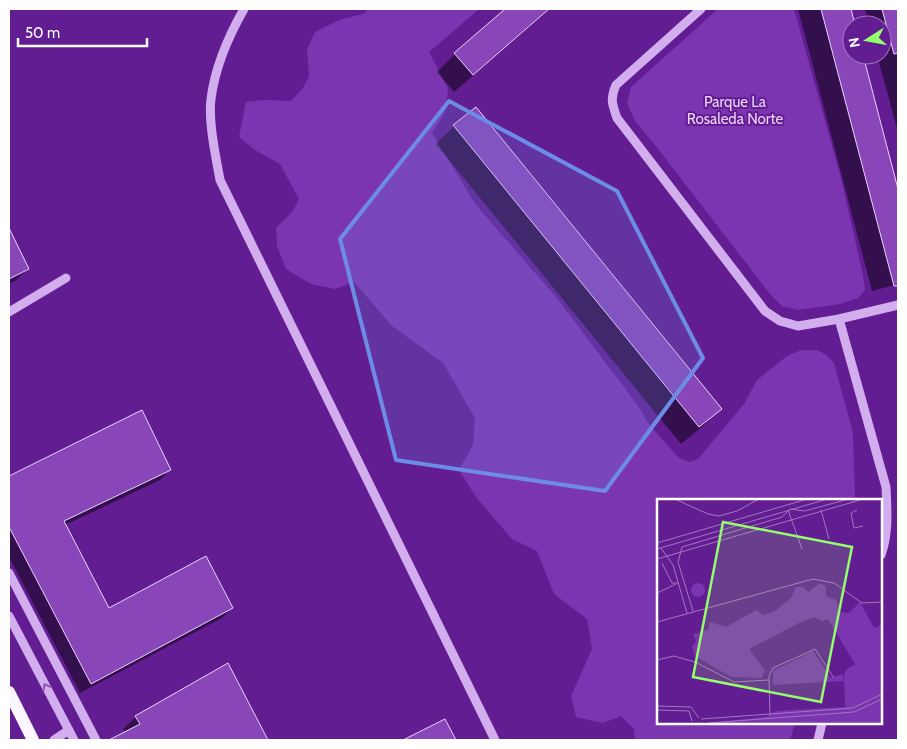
<svg xmlns="http://www.w3.org/2000/svg" width="907" height="749" font-family="Cabin,sans-serif">
<rect width="100%" height="100%" fill="#621d92"/>
<!-- green -->
<path fill="#7c35b1" d="M368 9H479L429 52 448 88 446 110 432 133 476 205 556 297 636 403 649 424 678 457 689 462 698 459 744 404 757 380 787 356 801 350H817L826 355 834 363 853 433 855 500H658V723H795L790 740H635L634 729 621 716 603 723 576 717 571 696 592 649 587 619 554 594 537 551 512 539 476 497 459 470 473 445 475 418 443 363 392 326 354 282 335 289 311 284 286 269 277 246 276 228 293 211 299 199 280 164 255 150 239 137 246 102 264 100 291 101 303 88 309 76 307 49 315 32 339 20 363 14Z
M718 9H794L841 178 863 275 865 290 858 298 840 304 797 310 782 306 770 294 655 145 635 121 627 103 631 87Z"/>
<!-- shadow -->
<path fill="#0007" d="M507 9H550L454 92 437 72 455 54Z
M798 9H850L854 25H852V55H862L898 194V284L872 291Z
M865 9H898V132L877 55H882V25H869Z
M454 126 720 409 702 427 681 444 436 144Z
M9 231 28 269 15 281 9 284Z
M141 412 170 470 160 480 65 525 108 609 232 608 222 618 80 693 9 557V477Z
M228 665 267 740H113L126 733 123 729 136 717Z"/>
<!-- building -->
<path fill="#8846b9" stroke="#ead4fa" d="M505 9H549L473 75 454 53Z
M821 9H851L855 25H852V55H863L898 189V286H894Z
M882 9H898V53L894 54Z
M476 107 722 409 699 427 453 125Z
M9 228 29 269 9 279Z
M142 410 171 470 64 521 109 608 206 556 233 608 91 684 9 527V476Z
M228 663 268 740H109L140 724 135 716Z
M445 719 456 740H403Z"/>
<g fill="none" stroke-linecap="round" stroke-linejoin="round">
<!-- minor -->
<path stroke="#d3aeee" stroke-width="9" d="M244 9C228 37 215 67 211 99 208 122 216 157 220 180L495 740
M701 9 616 85C610 99 612 104 617 118L765 311 780 321 798 326 839 319 898 305
M9 312 66 278
M839 319 886 487C887 510 889 533 881 555
M9 573 96 740
M9 616 74 740
M54 740 69 730
M818 740 822 723"/>
<!-- major -->
<path stroke="#fbf6ff" stroke-width="12" d="M9 692 33 740"/>
</g>
<!-- one-way arrows -->
<defs><path id="oneway-chevron" d="M-2-3.5L2.5 0L-2 3.5" fill="none" stroke-width="1.6" stroke-linecap="round" stroke-linejoin="round" transform="scale(1.25)"/></defs>
<use stroke="#8f57b7" href="#oneway-chevron" transform="translate(46 687) rotate(-118)"/>
<!-- marked area -->
<path fill="#6c8ce6" fill-opacity="0.2" stroke="#6c8ce6" stroke-width="4" stroke-linejoin="round" d="M449 101 617 191 703 358 605 491 396 460 340 239Z"/>
<g text-anchor="middle" dominant-baseline="central" stroke-width="4" stroke-linejoin="round" paint-order="stroke">
<!-- park labels -->
<g font-size="15" fill="#ead4fa" stroke="#621d92">
<text x="735" y="102">Parque La<tspan x="735" dy="17">Rosaleda Norte</tspan></text>
</g>
</g>
<!-- overview -->
<g transform="translate(657 499)">
<rect width="225" height="225" fill="#621d92"/>
<path d="M163 84 169 87V97L179 101 183 113 192 114 203 103 217 129 225 126V224H57L111 217 118 212 188 208 187 175 190 170 198 165 171 120 165 122 157 118 144 123 94 149 93 152 108 171 105 179 74 178 38 157 35 148 39 142 36 135 51 131 53 123 69 128 99 111 107 116 118 112 134 99 139 88H146L151 93ZM34 91a7 7 0 1 1 14 0a7 7 0 1 1-14 0ZM156 152 174 179 185 175 187 182 116 186V172Z" fill="#7c35b1"/>
<path fill="none" stroke="#a177be" stroke-width="1" d="M20 1 51 15 62 17 80 12 100 1M131 11 145 50M164 11 172 40M200 11 194 14 197 29 206 27M0 44 147 1M4 49 16 66 30 114M0 50 167 1M0 60 203 1M5 64 15 84H21M0 94 19 85M36 112 21 63 25 48 125 18 133 10 148 12 188 1M0 123 156 80 177 84 205 104 225 103M0 161 17 157 38 163 77 183 112 181M0 207 34 208 42 219M0 211 32 212 35 222M113 216 112 177 116 169 158 150 177 179M44 220 196 209 225 195M52 224 197 213 225 200"/>
<path fill="#94fd6d" fill-opacity="0.15" stroke="#94fd6d" stroke-width="2.5" d="M66 23 195 48 164 203 36 178Z"/>
<rect width="225" height="225" fill="none" stroke="#fff" stroke-width="2.5"/>
</g>
<!-- border -->
<rect width="907" height="749" fill="none" stroke="#ffffff" stroke-width="20"/>
<!-- north arrow -->
<g transform="translate(867 40) rotate(259)"><circle r="24" fill="#621d92" stroke="#a177be"/>
<path d="M0-4L9 19L0 12L-9 19Z" fill="#94fd6d"/>
<text y="-8" font-size="14" font-weight="bold" text-anchor="middle" fill="#ffffff">N</text>
</g>
<!-- scale -->
<path d="M18 38v8h129v-8" fill="none" stroke="#ffffff" stroke-width="2.5"/>
<text x="25" y="38" font-size="15" fill="#ffffff" stroke="#621d92" stroke-width="4" paint-order="stroke">50 m</text>
</svg>
